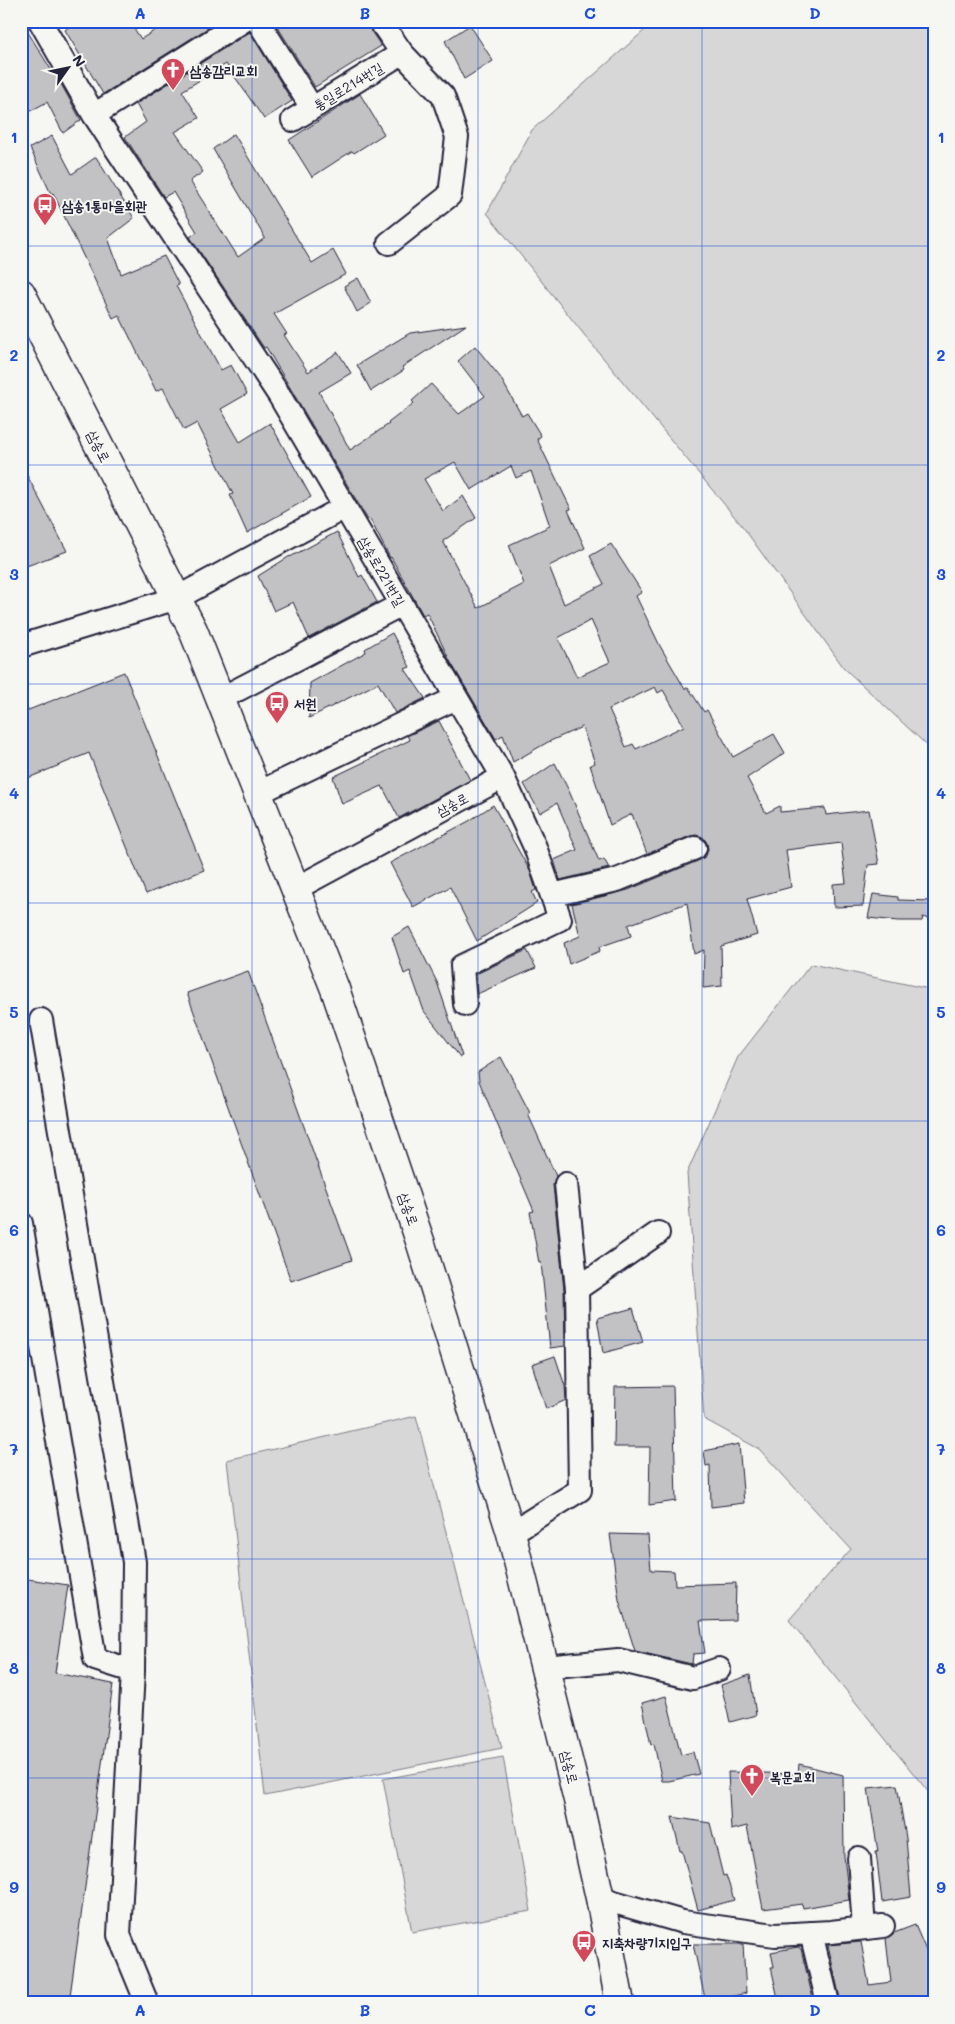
<svg xmlns="http://www.w3.org/2000/svg" width="955" height="2024" font-family="Mali,'Poor Story',sans-serif">
<rect width="100%" height="100%" fill="#f6f6f2"/>
<filter id="ink" filterUnits="userSpaceOnUse"><feTurbulence type="fractalNoise" baseFrequency=".02" numOctaves="2"/><feDisplacementMap in="SourceGraphic" scale="10" xChannelSelector="R" yChannelSelector="G"/><feConvolveMatrix kernelMatrix="1 2 1 2 8 2 1 2 1" color-interpolation-filters="sRGB"/></filter>
<g filter="url(#ink)">
<!-- green -->
<path fill="#d7d7d7" stroke="#7c7c89" d="M644 21H934V752L844 668 743 527 590 342 487 213 532 130 646 29Z
M811 964 934 990V1799L789 1620 851 1549 759 1449 704 1419 687 1173 738 1057Z
M416 1416 502 1748 265 1796 227 1460Z
M503 1757 531 1911 412 1932 383 1779Z"/>
<!-- building -->
<path fill="#c2c2c4" stroke="#22223b" fill-rule="evenodd" d="M21 21 55 76 56 75 81 120 63 133 47 102 21 116Z
M76 21H129L141 39 170 21H207L211 26 103 94 65 30Z
M274 21H367L369 28 381 46 315 87Z
M470 25 493 61 464 79 445 41Z
M250 32 292 101 264 119 226 64 182 91 199 118 175 132 203 172 190 181 238 257 265 238 213 149 234 134 312 263 333 250 346 274 274 314 287 334 284 335 308 372 338 352 351 373 319 392 350 450 389 424 388 423 414 403 412 401 431 384 459 414 485 396 458 361 475 346 500 377 522 416 527 413 541 436 537 439 571 509 568 510 585 548 549 566 564 604 604 584 590 556 611 544 642 592 636 596 660 646 685 689 688 687 704 712 707 710 733 757 774 734 785 753 747 778 766 813 780 806V812L825 808 826 815 869 810 879 864 868 865 863 906 834 907 833 884 846 883 841 843 786 850 791 887 747 899 757 935 721 946 722 986 703 988 704 950 694 954 687 903 628 925 631 936 599 947 600 951 569 964 564 943 580 936 572 904 628 890 700 860 706 856 708 849 707 843 703 837 696 835 690 836 647 854 632 814 610 825 590 765 595 763 582 727 548 742 513 762 503 735 496 739 450 661 427 613 423 615 391 557 390 558 370 519 368 520 266 347 264 348 190 237 197 232 173 192 164 197 125 137 146 122 136 104ZM455 462 471 490 511 466 516 478 531 471 550 526 509 545 524 584 478 608 443 541 476 518 463 496 443 511 424 479ZM591 620 610 662 577 677 558 638ZM655 687 658 693 663 690 684 726 636 749 633 744 626 747 609 709Z
M360 94 384 134 354 153 352 151 312 177 289 140Z
M52 136 72 174 96 157 134 218 108 238 121 274 164 256 179 285 176 286 221 370 231 365 247 394 221 409 240 442 270 423 311 497 247 533 230 495 233 494 197 423 184 430 163 388 156 391 119 315 113 318 53 193 51 194 30 148Z
M358 278 371 303 357 312 344 286Z
M466 325 402 367 404 370 371 391 357 365 410 333Z
M21 464 67 551 21 568Z
M337 532 359 577 362 575 377 602 309 638 293 602 274 611 258 576 290 556V557Z
M392 633 410 667 405 669 425 698 395 713 378 683 309 718 310 683 366 652 365 649Z
M124 672 204 870 146 894 89 753 21 781V713Z
M439 721 470 780 399 818 382 786 342 804 333 777 410 740 407 736Z
M555 763 569 791 599 861 604 859 609 868 560 880 554 860 577 850 557 803 540 813 524 784Z
M493 805 530 871 536 890 532 892 537 903 477 941 450 887 413 907 390 863 469 821Z
M873 894 898 897V900L934 901V920L923 917 922 921H898L868 918Z
M409 927 437 982 462 1056 460 1057 424 1011 410 971 404 974 392 937Z
M527 950 536 968 477 994 476 974Z
M248 971 352 1260 291 1281 187 993Z
M501 1057 530 1113 528 1114 556 1176 553 1185 564 1290 565 1346 550 1348 541 1262 539 1263 530 1212 534 1211 479 1081 478 1072Z
M633 1308 643 1342 603 1353 597 1318Z
M555 1356 565 1386 566 1400 546 1409 532 1364Z
M673 1386 676 1501 649 1505 650 1447H614L615 1387Z
M739 1444 744 1503 711 1507 710 1465 706 1466 704 1451Z
M610 1534 648 1535 651 1570 674 1571 675 1585 736 1583 735 1620 700 1621 705 1653 693 1654 692 1664 635 1651 619 1600Z
M21 1578 68 1585 55 1673 113 1684 69 2003H21Z
M750 1675 756 1715 730 1722 721 1685Z
M666 1696 681 1755 693 1752 699 1774 669 1781H662L654 1744 651 1745 642 1703Z
M799 1764 843 1775 844 1856 849 1900 803 1908 802 1904 763 1909 747 1826 731 1830 728 1772 798 1774Z
M897 1785 906 1838 911 1897 882 1902 876 1852H878L868 1788Z
M672 1817 710 1823 723 1876 726 1875 734 1900 698 1910 682 1851H680Z
M915 1925 934 1969V2003H841L828 1945 861 1942 869 1985 891 1982 886 1939 894 1933Z
M693 1944H743L746 1993 706 2003Z
M798 1947 801 1949 814 2003H779L771 1967H774L771 1952Z"/>
<g fill="none" stroke-linecap="round" stroke-linejoin="round">
<defs>
<path id="minor" d="M40 21 94 115 279 395 503 777 535 847 560 919 462 966 465 1004
M258 21 312 108
M380 21 402 53 443 96 457 137 450 195 389 243
M94 115 243 21
M293 120 402 53
M21 646 177 598 345 507
M220 699 402 604
M258 793 456 698
M295 889 503 777
M552 895 617 880 695 848
M41 1020 134 1562 133 1671
M21 1223 95 1659 133 1671 119 1935 147 2003
M577 1289 658 1233
M511 1533 580 1490 577 1289 566 1184
M545 1667 618 1660 693 1678 719 1669
M859 1858 864 1928
M600 1898 683 1922 775 1935 831 1932 883 1926
M811 1933 828 2003"/>
<path id="major" d="M21 293 193 630 335 989 421 1244 511 1533 578 1800 600 1898 620 2003"/>
</defs>
<!-- minor casing -->
<use href="#minor" stroke="#22223b" stroke-width="26"/>
<!-- major casing -->
<use href="#major" stroke="#22223b" stroke-width="31"/>
<!-- minor -->
<use href="#minor" stroke="#f6f6f2" stroke-width="22"/>
<!-- major -->
<use href="#major" stroke="#f6f6f2" stroke-width="28"/>
</g>
</g>
<!-- grid -->
<path fill="none" stroke="#1d4ed8" stroke-width="1" stroke-opacity="0.55" d="M252 21V2003M478 21V2003M702 21V2003M21 246H934M21 465H934M21 684H934M21 903H934M21 1121H934M21 1340H934M21 1559H934M21 1778H934"/>
<!-- icons -->
<defs>
<symbol id="church-pin" viewBox="-11 -11 22 30"><path d="M0 17L-7.5 6A9.5 9.5 0 1 1 7.5 6Z" fill="#d1495b" stroke="#f6f6f2"/><path d="M-1.2-6h2.4v3.5h3.3v2.4h-3.3V6h-2.4V-.1h-3.3v-2.4h3.3Z" fill="#fff"/></symbol>
<symbol id="bus-pin" viewBox="-11 -11 22 30"><path d="M0 17L-7.5 6A9.5 9.5 0 1 1 7.5 6Z" fill="#d1495b" stroke="#f6f6f2"/><path d="M-5-6H5V4H4V6H2V4H-2V6H-4V4H-5ZM-3.5-4V0h7V-4ZM-3.5 1.2v1.5H-2V1.2ZM2 1.2v1.5H3.5V1.2Z" fill="#fff"/></symbol>
</defs>
<g fill-rule="evenodd">
<use href="#church-pin" x="159" y="56" width="28" height="38"/>
<use href="#bus-pin" x="31" y="191" width="28" height="38"/>
<use href="#bus-pin" x="263" y="689" width="28" height="38"/>
<use href="#church-pin" x="738" y="1762" width="28" height="38"/>
<use href="#bus-pin" x="570" y="1928" width="28" height="38"/>
</g>
<g text-anchor="middle" dominant-baseline="central" stroke-width="4" stroke-linejoin="round" paint-order="stroke">
<!-- poi labels -->
<g font-size="14" font-weight="bold" fill="#22223b" stroke="#f6f6f2" text-anchor="start">
<text x="190" y="70">삼송감리교회</text>
<text x="62" y="205">삼송1통마을회관</text>
<text x="294" y="703">서원</text>
<text x="770" y="1776">복문교회</text>
<text x="602" y="1942">지축차량기지입구</text>
</g>
<!-- street labels -->
<g font-size="14" fill="#22223b" stroke="#f6f6f2">
<text transform="translate(348 86) rotate(-31)">통일로214번길</text>
<text transform="translate(99 446) rotate(63)">삼송로</text>
<text transform="translate(382 571) rotate(60)">삼송로221번길</text>
<text transform="translate(452 804) rotate(-28)">삼송로</text>
<text transform="translate(409 1209) rotate(71)">삼송로</text>
<text transform="translate(570 1767) rotate(76)">삼송로</text>
</g>
</g>
<!-- margin -->
<rect width="955" height="2024" fill="none" stroke="#f6f6f2" stroke-width="55"/>
<!-- north arrow -->
<g transform="translate(68 68) rotate(57)" stroke="#f6f6f2" stroke-width="4" paint-order="stroke">
<path d="M0-4L9 19L0 12L-9 19Z" fill="#22223b"/>
<text y="-8" font-size="14" font-weight="bold" text-anchor="middle" fill="#22223b">N</text>
</g>
<rect x="28" y="28" width="900" height="1968" fill="none" stroke="#1d4ed8" stroke-width="2"/>
<g font-size="16" text-anchor="middle" font-weight="bold" fill="#1d4ed8">
<text x="140" y="19">A</text>
<text x="365" y="19">B</text>
<text x="590" y="19">C</text>
<text x="815" y="19">D</text>
<text x="14" y="143">1</text>
<text x="941" y="143">1</text>
<text x="14" y="361">2</text>
<text x="941" y="361">2</text>
<text x="14" y="580">3</text>
<text x="941" y="580">3</text>
<text x="14" y="799">4</text>
<text x="941" y="799">4</text>
<text x="14" y="1018">5</text>
<text x="941" y="1018">5</text>
<text x="14" y="1236">6</text>
<text x="941" y="1236">6</text>
<text x="14" y="1455">7</text>
<text x="941" y="1455">7</text>
<text x="14" y="1674">8</text>
<text x="941" y="1674">8</text>
<text x="14" y="1893">9</text>
<text x="941" y="1893">9</text>
<text x="140" y="2016">A</text>
<text x="365" y="2016">B</text>
<text x="590" y="2016">C</text>
<text x="815" y="2016">D</text>
</g>
</svg>
